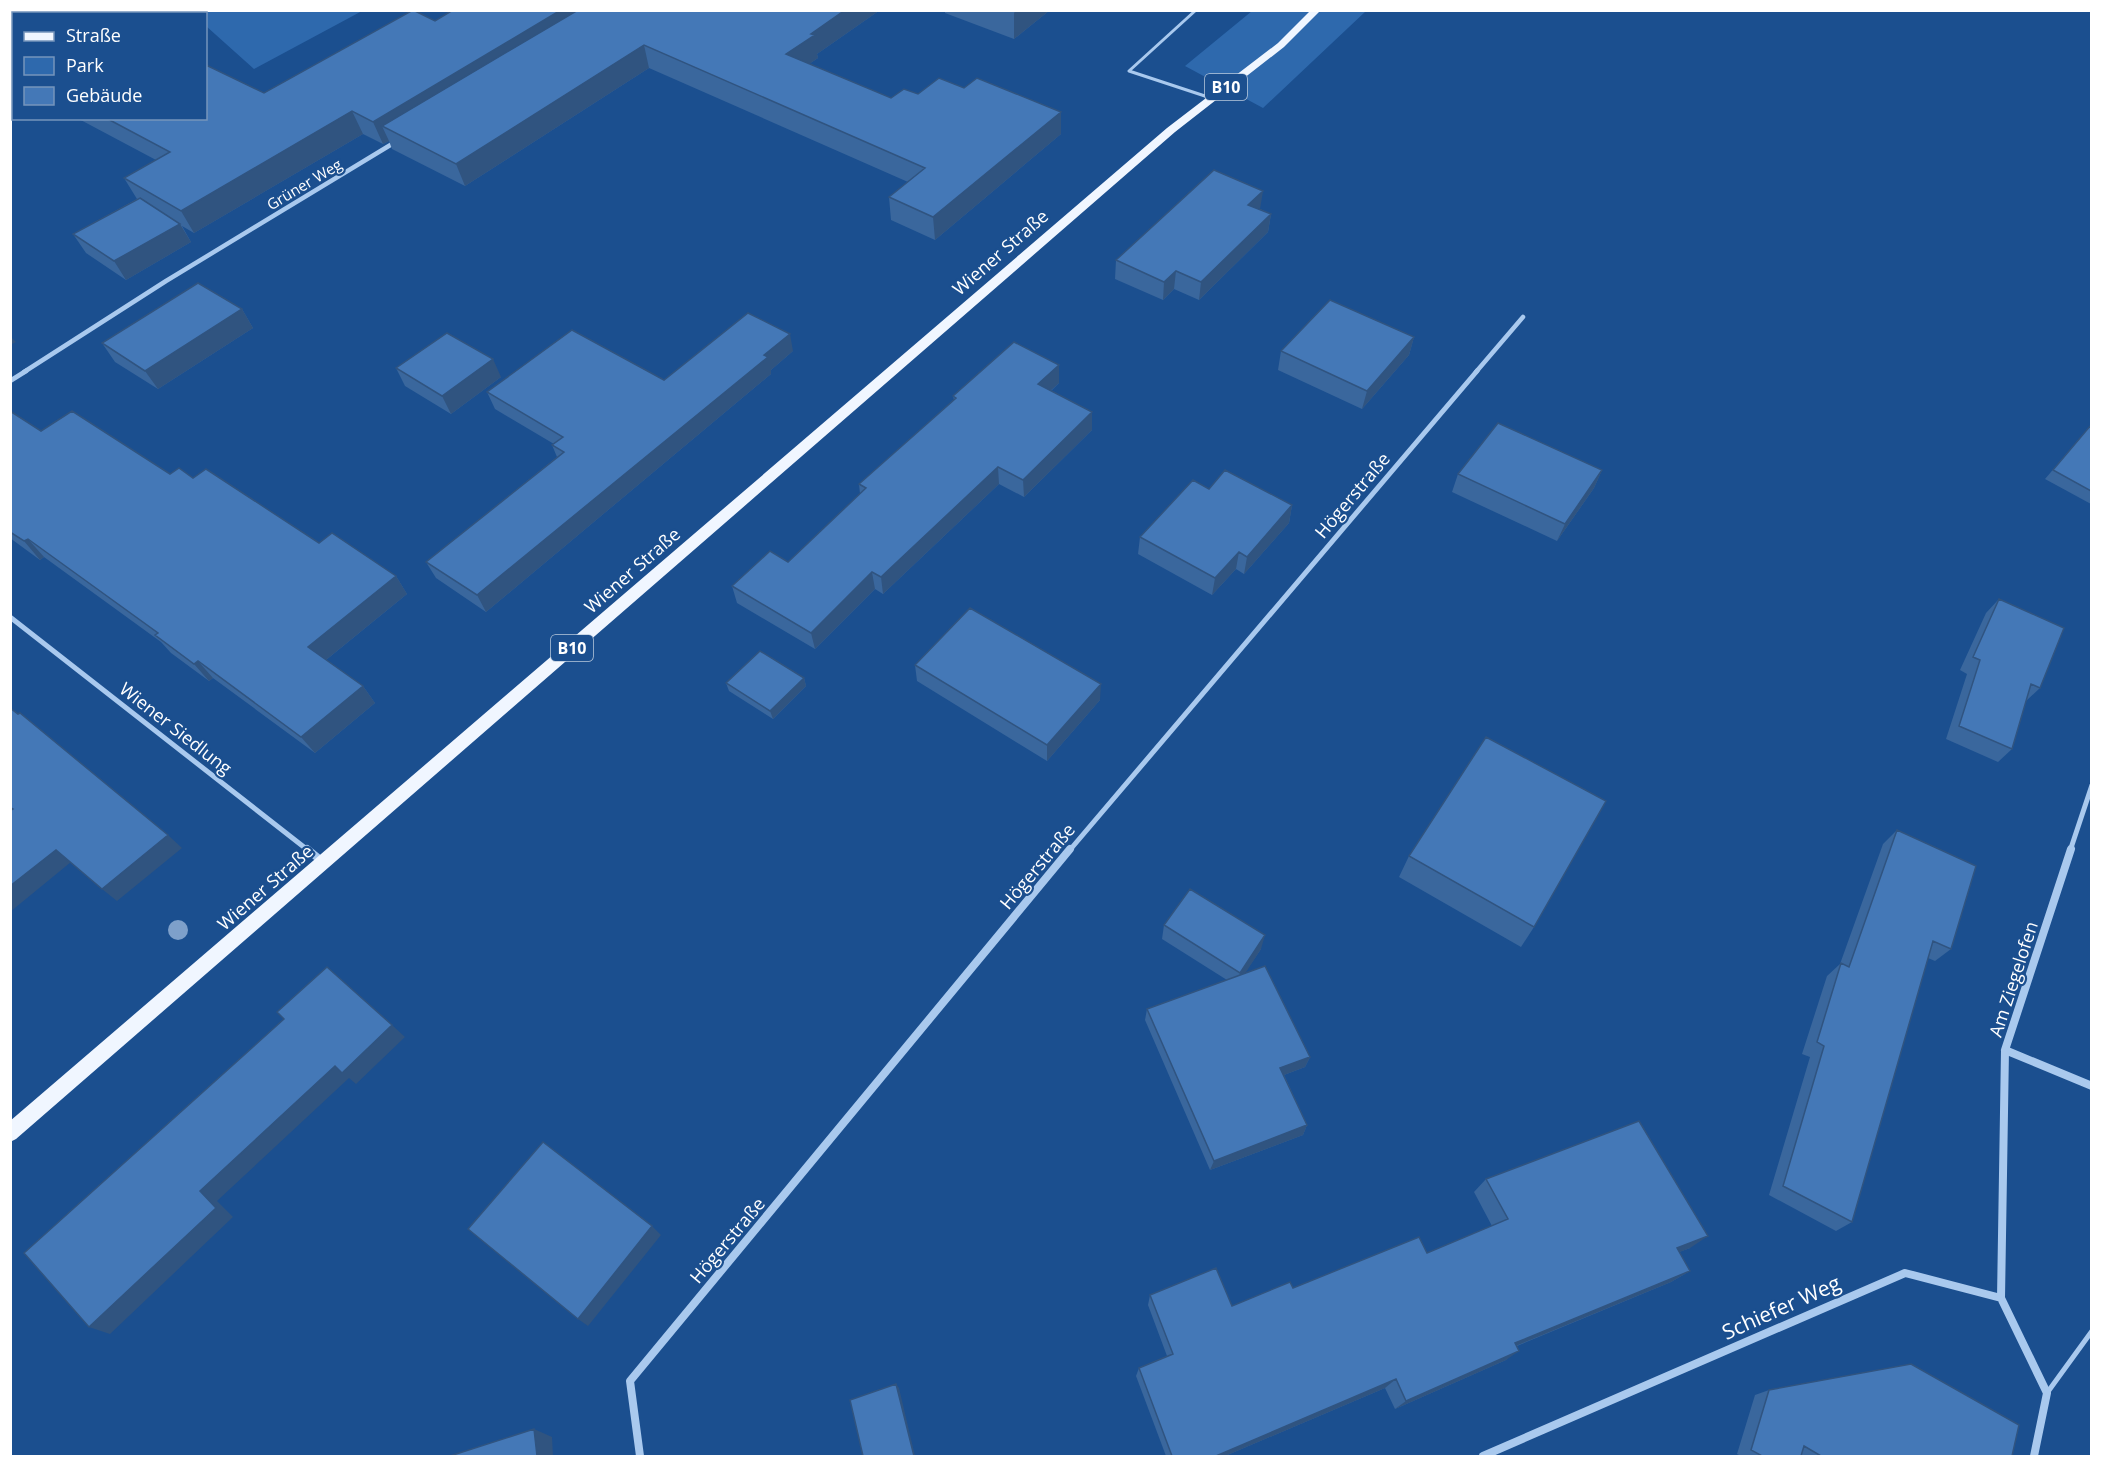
<svg xmlns="http://www.w3.org/2000/svg" width="2102" height="1467" font-family="'Open Sans',sans-serif">
<rect width="100%" height="100%" fill="#1b4f8f"/>
<!-- green -->
<path fill="#2e69ad" d="M17 11H362L254 69 206 26V14H20Z
M1252 11H1366L1263 108 1185 66Z"/>
<g fill="none" stroke-linecap="round" stroke-linejoin="round">
<!-- path -->
<path stroke="#a9c9ee" stroke-width="3" stroke-dasharray="2 3" stroke-linecap="butt" d="M59 10 62 14
M118 14 124 10"/>
<!-- service-far1 -->
<path stroke="#a9c9ee" stroke-width="3" d="M1196 10 1129 71 1211 98
M10 101 14 88"/>
<!-- service -->
<path stroke="#a9c9ee" stroke-width="5" d="M2047 1393 2092 1331"/>
<!-- minor-far2 -->
<path stroke="#a9c9ee" stroke-width="4.5" d="M24 372 166 281 397 141
M1476 372 1523 317"/>
<!-- minor-far1 -->
<path stroke="#a9c9ee" stroke-width="5" d="M10 381 26 371
M10 617 309 851
M1069 851 1477 371
M2070 851 2092 785"/>
<!-- minor -->
<path stroke="#a9c9ee" stroke-width="8" d="M307 849 323 862
M2005 1050 2092 1086
M2001 1298 2005 1050 2071 849
M640 1456 630 1381 1070 849
M1483 1456 1905 1273 2001 1298 2047 1393 2034 1456"/>
<!-- primary -->
<path fill="#f0f6ff" fill-rule="evenodd" d="M1311 10H1321L1284 47 1175 132 16 1139 10 1142V1121L1167 128 1278 43Z"/>
</g>
<!-- trees -->
<circle fill="#7ea0ca" cx="178" cy="930" r="10"/>
<!-- wall -->
<path fill="#3a679d" d="M453 10H880L817 54 818 58 809 64 891 98 918 94 1061 134 935 240 891 220 889 197 908 182 649 68 465 186 392 149 389 141 383 144 363 134 194 233 182 226 191 242 126 280 86 253 73 234 137 199 124 178 156 160 77 118H206L435 21Z
M945 10H1050L1014 39 945 13Z
M1260 209 1271 214 1268 232 1199 300 1174 289 1163 300 1115 279 1116 260Z
M242 309 253 328 158 389 115 362 102 343Z
M1414 337 1409 355 1362 409 1278 370 1281 351Z
M793 351 771 370V374L486 612 436 578 426 562 557 457 552 445 554 444 495 409 487 392 664 380Z
M396 368 501 377 451 414 405 386Z
M1059 383 1051 391 1092 430 1024 497 999 484 883 594 875 589 815 649 737 603 732 586 788 562 860 494 859 484 954 400 953 396Z
M10 411 41 431 170 474 193 478 319 543 396 576 407 594 326 660 363 686 375 703 315 753 213 678 209 681 171 653 161 642 44 557 40 560 10 538Z
M2091 425V504L2045 479Z
M1602 470 1594 488 1557 541 1452 492 1458 474Z
M1209 489 1292 505 1289 523 1244 574 1236 569 1212 595 1138 554 1140 537Z
M1999 599 2040 688 2026 701 2012 749 1998 762 1946 739 1967 674 1960 670 1986 613Z
M915 665 1100 700 1047 761 917 681Z
M804 678 806 686 773 719 729 691 726 683Z
M1897 830 1951 949 1935 961 1928 958 1852 1222 1836 1231 1769 1195 1810 1057 1802 1054 1827 976 1840 964 1883 844Z
M1409 856 1534 927 1521 947 1399 877Z
M1164 925 1261 949 1244 974 1310 1057 1305 1067 1284 1075 1307 1125 1303 1135 1210 1170 1145 1020 1147 1009 1227 980 1162 939Z
M1486 1179 1690 1248 1679 1252 1690 1271 1671 1282 1517 1346 1506 1360 1395 1409 1385 1388 1225 1456H1166L1136 1376 1139 1368 1167 1356 1148 1305 1150 1295 1232 1306 1293 1288 1427 1253 1492 1226 1474 1192Z
M1769 1390 2012 1456H1741L1737 1454 1755 1395Z"/>
<!-- shaded-wall -->
<path fill="#305480" d="M561 10H605L382 126 389 141 383 144 373 122Z
M845 10H880L817 54 818 58 790 77 786 54 811 34Z
M1016 10H1050L1014 39V13Z
M644 45 649 68 465 186 456 164Z
M352 111 363 134 194 233 181 211Z
M1061 112V134L935 240 933 217Z
M1263 191 1260 209 1248 205Z
M1271 214 1268 232 1199 300 1201 282Z
M180 224 191 242 126 280 114 261Z
M1176 271 1174 289 1163 300 1164 282Z
M242 309 253 328 158 389 145 371Z
M790 334 793 351 771 370V374L486 612 477 595Z
M10 336 16 342 10 345Z
M1414 337 1409 355 1362 409 1367 391Z
M493 359 501 377 451 414 442 396Z
M1059 365V383L1038 402V384Z
M1092 412V430L1024 497 1023 480Z
M998 467 999 484 883 594 881 577Z
M1602 470 1594 488 1557 541 1565 524Z
M1292 505 1289 523 1244 574 1247 557Z
M28 539 44 557 40 560 24 541Z
M1239 552 1236 569 1212 595 1215 578Z
M872 572 875 589 815 649 811 633Z
M396 576 407 594 321 664 308 647Z
M198 661 213 678 209 681 194 664Z
M804 678 806 686 773 719 770 711Z
M1101 684 1100 700 1047 761V745Z
M363 686 375 703 315 753 301 737Z
M168 835 182 848 117 901 102 889Z
M56 850 71 862 10 912V886Z
M1265 935 1261 949 1237 986 1240 973Z
M392 1025 405 1037 356 1084 349 1078 217 1201 233 1217 110 1334 89 1327 200 1191 335 1066Z
M1310 1057 1305 1067 1276 1078 1280 1068Z
M1307 1125 1303 1135 1210 1170 1214 1161Z
M652 1226 661 1235 588 1326 578 1319Z
M1708 1236 1690 1248 1659 1260 1677 1248Z
M1690 1271 1671 1282 1501 1352 1515 1343Z
M1519 1351 1506 1360 1395 1409 1406 1401Z
M1396 1379 1385 1388 1225 1456H1216Z
M896 1384 899 1388 915 1456H914Z
M534 1429 552 1437 553 1456H537Z"/>
<!-- building -->
<path fill="#4478b7" stroke="#305480" stroke-width="1.5" d="M413 10 435 21 453 10H561L373 122 352 111 181 211 124 178 170 152 106 118H206V65L264 93Z
M578 10H845L811 34 815 35 786 54 891 98 904 89 918 94 939 78 964 88 977 78 1061 112 933 217 889 197 925 168 644 45 456 164 382 126Z
M1214 170 1263 191 1248 205 1271 214 1201 282 1176 271 1164 282 1116 260Z
M140 198 180 224 114 261 73 234Z
M198 283 242 309 145 371 102 343Z
M1330 300 1414 337 1367 391 1281 351Z
M748 313 790 334 764 355 768 357 477 595 426 562 564 452 552 445 563 437 487 392 572 330 664 380Z
M447 333 493 359 442 396 396 368Z
M1014 342 1059 365 1038 384 1092 412 1023 480 998 467 881 577 872 572 811 633 732 586 770 551 788 562 866 488 859 484 956 398 953 396Z
M10 411 41 431 72 411 170 474 179 468 193 478 206 469 319 543 332 533 396 576 308 647 363 686 301 737 198 661 194 664 155 635 158 633 28 539 24 541 10 532Z
M1498 423 1602 470 1565 524 1458 474Z
M2091 425V491L2053 470Z
M1225 470 1292 505 1247 557 1239 552 1215 578 1140 537 1193 480 1209 489Z
M1999 599 2064 628 2040 688 2031 684 2012 749 1959 726 1980 660 1973 657Z
M970 608 1101 684 1047 745 915 665Z
M760 651 804 678 770 711 726 683Z
M10 708 18 714 20 713 168 835 102 889 56 850 10 886V811L13 809 10 807Z
M1486 737 1606 801 1534 927 1409 856Z
M1897 830 1976 866 1951 949 1933 941 1852 1222 1783 1186 1824 1046 1817 1042 1841 963 1849 967Z
M1190 889 1265 935 1240 973 1164 925Z
M1265 966 1310 1057 1280 1068 1307 1125 1214 1161 1147 1009Z
M327 967 392 1025 342 1073 335 1066 200 1191 216 1208 89 1327 24 1253 284 1019 277 1012Z
M1639 1121 1708 1236 1677 1248 1690 1271 1515 1343 1519 1351 1406 1401 1396 1379 1216 1456H1172L1139 1368 1173 1354 1150 1295 1216 1268 1232 1306 1290 1282 1293 1288 1419 1237 1427 1253 1508 1219 1486 1179Z
M543 1142 652 1226 578 1319 468 1229Z
M1911 1364 2019 1425 2012 1456H1821L1804 1446 1801 1456H1762L1751 1450 1769 1390Z
M896 1384 914 1456H863L850 1400Z
M534 1429 537 1456H450Z"/>
<g text-anchor="middle" dominant-baseline="central" stroke-width="4.5" stroke-linejoin="round" paint-order="stroke">
<!-- far-street labels -->
<g font-size="15" fill="#fff" stroke="#1b4f8f">
<text transform="translate(304 184) rotate(-31)">Grüner Weg</text>
</g>
<!-- shield labels -->
<g fill="#1b4f8f" stroke="#bbcadd" stroke-width="1.5">
<rect x="1205" y="74" width="42" height="26" rx="4.5"/>
<rect x="551" y="635" width="42" height="26" rx="4.5"/>
</g>
<g font-size="16" font-weight="bold" fill="#fff">
<text x="1226" y="87">B10</text>
<text x="572" y="648">B10</text>
</g>
<!-- street labels -->
<g font-size="18" fill="#fff" stroke="#1b4f8f">
<text transform="translate(1000 252) rotate(-41)">Wiener Straße</text>
<text transform="translate(1352 495) rotate(-50)">Högerstraße</text>
<text transform="translate(632 570) rotate(-41)">Wiener Straße</text>
<text transform="translate(176 728) rotate(38)">Wiener Siedlung</text>
<text transform="translate(1037 866) rotate(-50)">Högerstraße</text>
<text transform="translate(265 887) rotate(-41)">Wiener Straße</text>
<text transform="translate(2013 979) rotate(-72)">Am Ziegelofen</text>
<text transform="translate(727 1240) rotate(-50)">Högerstraße</text>
</g>
<!-- near-street labels -->
<g font-size="21" fill="#fff" stroke="#1b4f8f">
<text transform="translate(1781 1307) rotate(-24)">Schiefer Weg</text>
</g>
</g>
<!-- border -->
<rect width="2102" height="1467" fill="none" stroke="#ffffff" stroke-width="24"/>
<!-- legend -->
<rect x="12" y="12" width="195" height="108" fill="#1b4f8f" stroke="#7695bc" stroke-width="1.5"/>
<rect x="24" y="32" width="30" height="9" fill="#f0f6ff" stroke="#7695bc" stroke-width="1.5"/>
<text x="66" y="42" font-size="18" fill="#ffffff">Straße</text>
<rect x="24" y="57" width="30" height="18" fill="#2e69ad" stroke="#7695bc" stroke-width="1.5"/>
<text x="66" y="72" font-size="18" fill="#ffffff">Park</text>
<rect x="24" y="87" width="30" height="18" fill="#4478b7" stroke="#7695bc" stroke-width="1.5"/>
<text x="66" y="102" font-size="18" fill="#ffffff">Gebäude</text>
</svg>
